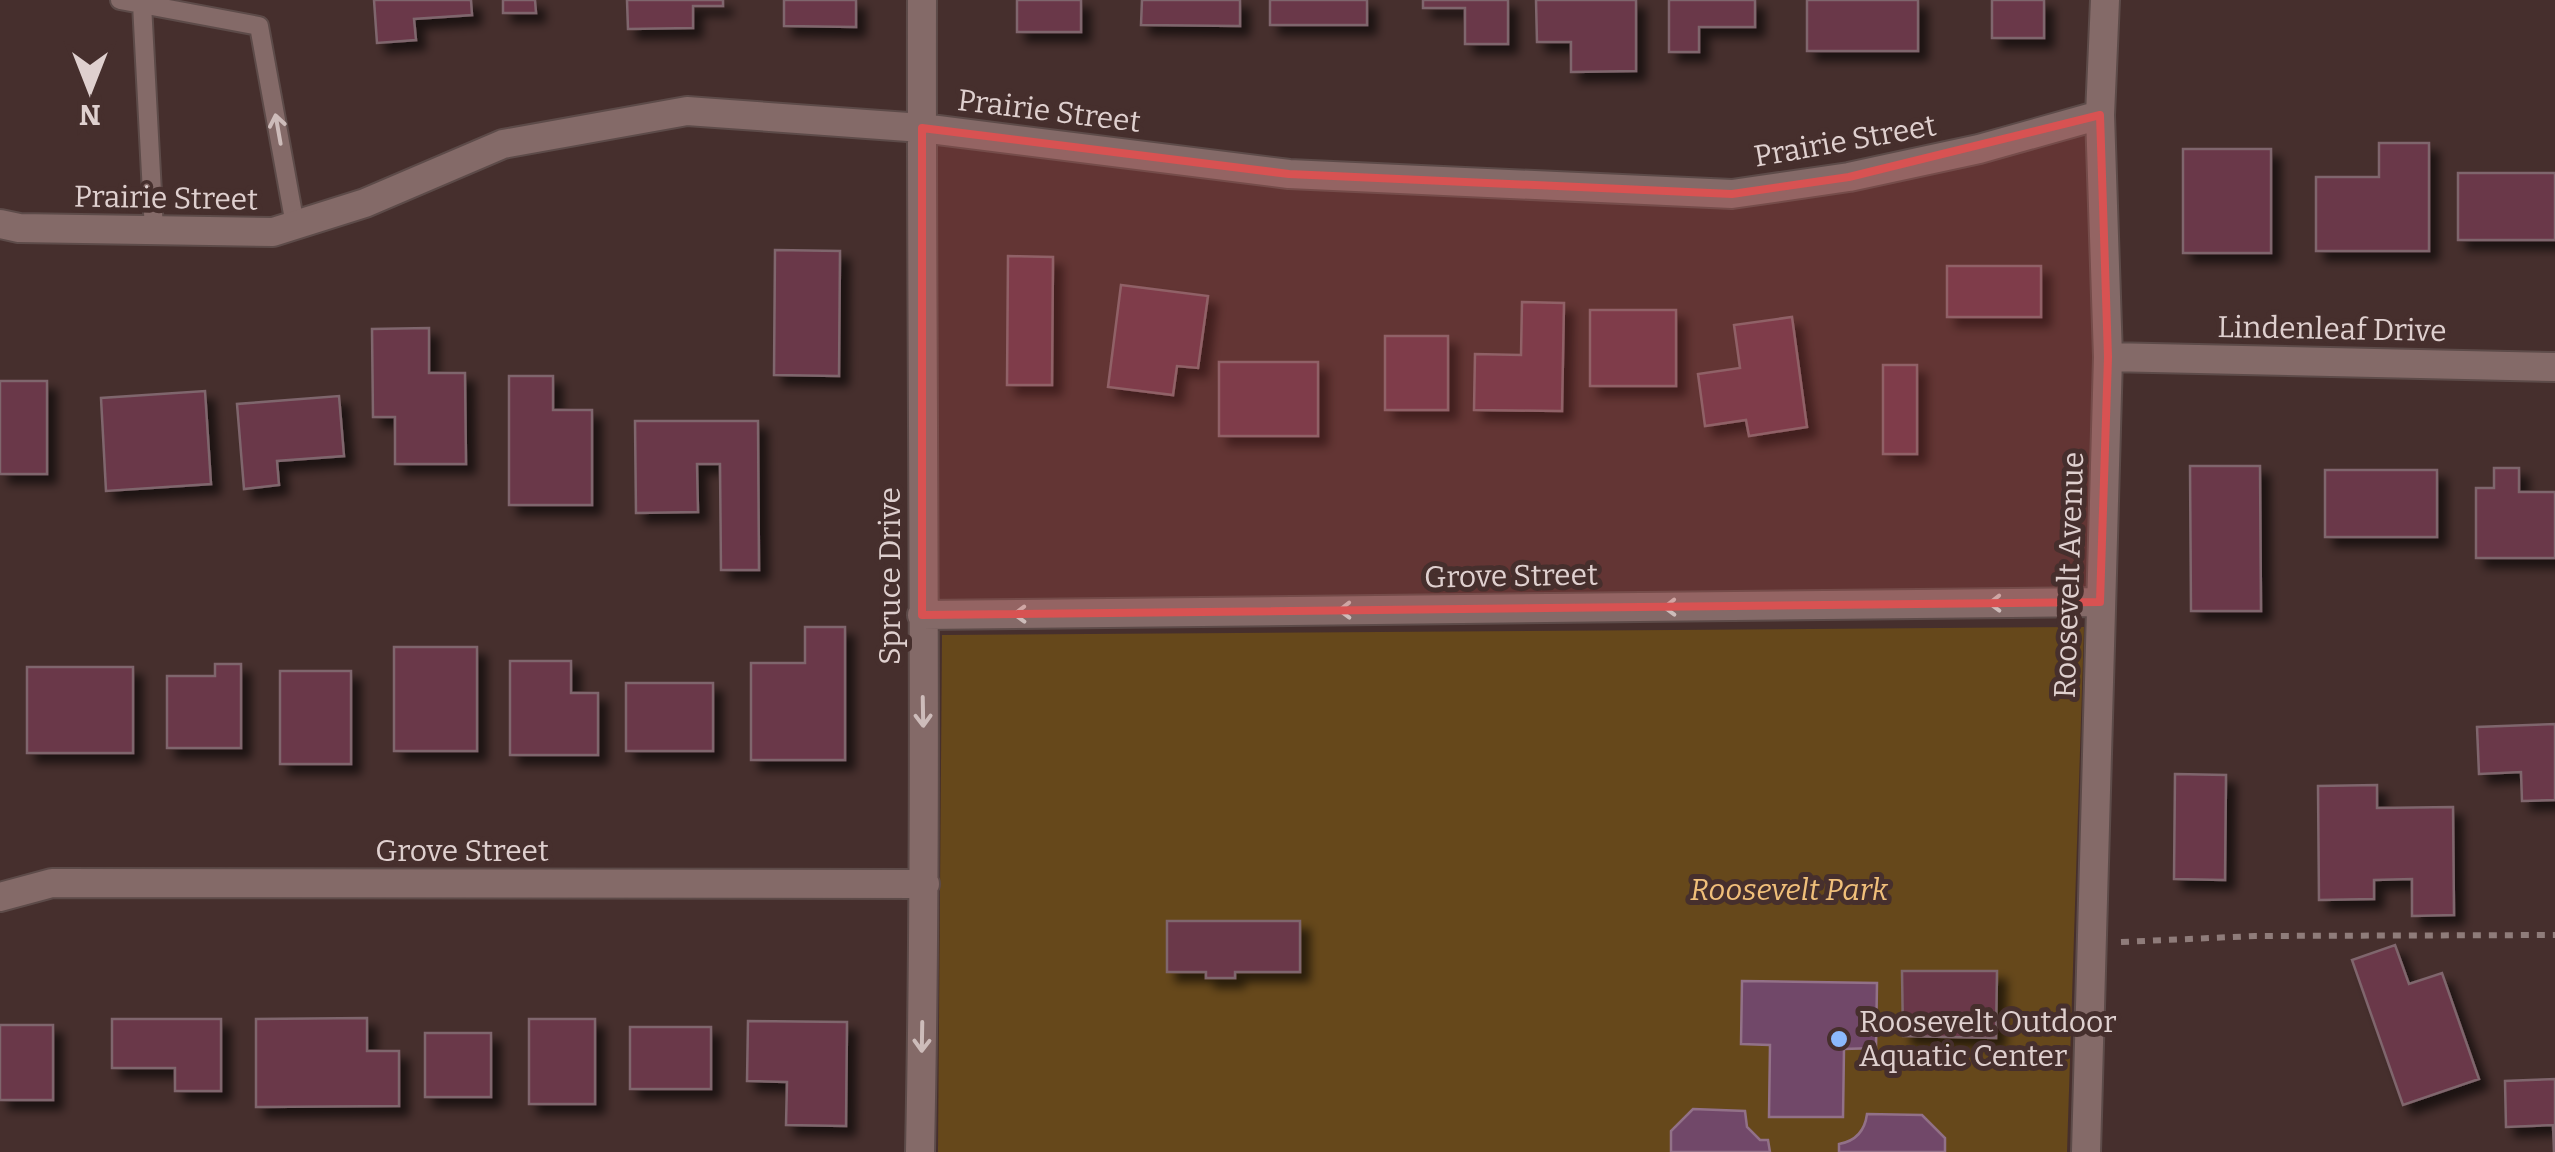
<svg xmlns="http://www.w3.org/2000/svg" width="2555" height="1152" font-family="Bitter,serif">
<defs>
<filter id="shadow"><feDropShadow dx="9" dy="9" stdDeviation="5" flood-color="#0009"/></filter>
</defs>
<rect width="100%" height="100%" fill="#462f2d"/>
<!-- green -->
<path fill="#66481b" d="M2084 627 2067 1152H938L942 635Z"/>
<!-- water -->
<path fill="#714869" stroke="#927188" stroke-width="2.5" d="M1742 981 1877 983 1876 1048 1844 1049 1843 1117H1769L1770 1045 1741 1044Z
M1693 1109 1745 1111 1747 1127 1760 1140H1768L1770 1152H1671V1131Z
M1867 1114 1922 1115 1945 1138V1152H1839V1144C1856 1141 1865 1130 1867 1114Z"/>
<!-- building -->
<path fill="#6a3849" stroke="#7f666d" stroke-width="2.5" filter="url(#shadow)" d="M374 0H471L472 15 414 19 416 40 377 43Z
M503 0H535L536 13H503Z
M627 0H723V6H693V28L628 29Z
M784 0H856V27L784 26Z
M1017 0H1081V32H1017Z
M1142 0H1240V26L1141 25Z
M1270 0H1367V25H1270Z
M1423 0H1508V44H1465V8H1423Z
M1536 0H1636V71L1571 72V42H1537Z
M1669 0H1755V27H1699V52H1669Z
M1807 0H1918V51H1807Z
M1992 0H2044V38H1992Z
M2379 143H2429V251H2316V177H2379Z
M2183 149H2271V253H2183Z
M2458 173H2555V240H2458Z
M775 250 840 251 839 376 774 375Z
M1008 256 1053 257 1052 385H1007Z
M1947 266H2041V317H1947Z
M1121 285 1208 296 1198 368 1177 366 1173 395 1108 387Z
M1522 302 1564 303 1562 411 1474 410 1475 354 1521 355Z
M1590 310H1676V386H1590Z
M1792 317 1807 427 1749 436 1746 420 1705 426 1698 374 1740 368 1734 325Z
M429 328V373H465L466 464H395V417H373L372 329Z
M1385 336H1448V410H1385Z
M1219 362H1318V436H1219Z
M1883 365H1917V454H1883Z
M509 376H553V410H592V505H509Z
M0 381H47V474H0Z
M205 391 211 484 106 491 101 398Z
M339 396 344 456 277 461 279 485 244 489 237 404Z
M635 421H758L759 570H721L720 464H697L698 512 636 513Z
M2190 466H2260L2261 611H2191Z
M2494 468H2519V492H2555V558H2476V488H2494Z
M2325 470H2437V537H2325Z
M805 627H845V760H751V663H805Z
M394 647H477V751H394Z
M510 661H571V693H598V755H510Z
M215 664H241V748H167V676H215Z
M27 667H133V753H27Z
M280 671H351V764H280Z
M626 683H713V751H626Z
M2555 724V800L2522 801 2521 772 2479 774 2477 727Z
M2175 774 2226 775 2225 880 2174 879Z
M2377 785V808L2453 807 2454 915 2412 916V879L2374 880V899L2319 900 2318 786Z
M1167 921H1300V972H1235V978H1206V972H1167Z
M2395 945 2409 984 2442 973 2479 1079 2403 1105 2352 960Z
M1902 971H1997L1996 1038 1903 1036Z
M367 1018V1051H399V1106L256 1107V1019Z
M112 1019H221V1091H175V1068H112Z
M529 1019H595V1104H529Z
M748 1021 847 1022 846 1126 786 1125 787 1082 747 1081Z
M0 1025H53V1100H0Z
M630 1027H711V1089H630Z
M425 1033H491V1097H425Z
M2555 1079V1152H2554L2553 1125 2506 1127 2505 1081Z"/>
<g fill="none" stroke-linecap="round" stroke-linejoin="round">
<defs>
<path id="service" d="M120 0 259 26 295 225
M142 4 154 231"/>
<path id="minor" d="M0 224 19 228 273 232 365 203 503 144 687 111 922 128 1289 174 1732 194 1849 177 1979 149 2100 115
M2108 357 2555 367
M922 615 2100 602
M0 897 52 883 925 884
M920 1152C928 768 921 384 922 0
M2086 1152 2108 357 2100 115 2105 0"/>
</defs>
<!-- service casing -->
<use href="#service" stroke="#5d4b49" stroke-width="22"/>
<!-- minor casing -->
<use href="#minor" stroke="#5d4b49" stroke-width="32"/>
<!-- path -->
<path stroke="#8f7c7a" stroke-width="6" stroke-dasharray="8 8" stroke-linecap="butt" d="M2121 942 2255 936 2555 935"/>
<!-- service -->
<use href="#service" stroke="#846a68" stroke-width="18"/>
<!-- minor -->
<use href="#minor" stroke="#846a68" stroke-width="28"/>
</g>
<!-- one-way arrows -->
<defs><path id="oneway-shaft" d="M-6 0H5M1.5-3L5.5 0L1.5 3" fill="none" stroke-width="1.6" stroke-linecap="round" stroke-linejoin="round" transform="scale(2.5)"/></defs>
<g stroke="#cdbcba">
<use href="#oneway-shaft" transform="translate(278 129) rotate(-100)"/>
<use href="#oneway-shaft" transform="translate(2003 603) rotate(179)"/>
<use href="#oneway-shaft" transform="translate(1678 607) rotate(179)"/>
<use href="#oneway-shaft" transform="translate(1353 610) rotate(179)"/>
<use href="#oneway-shaft" transform="translate(1028 614) rotate(179)"/>
<use href="#oneway-shaft" transform="translate(923 712) rotate(89)"/>
<use href="#oneway-shaft" transform="translate(922 1037) rotate(91)"/>
</g>
<!-- marked area -->
<path fill="#d85252" fill-opacity="0.2" stroke="#d85252" stroke-width="8" stroke-linejoin="round" d="M2100 115 2108 357 2100 602 922 615V128L1289 174 1732 194 1849 177Z"/>
<!-- markers -->
<circle fill="#8cb9fc" stroke="#462f2d" stroke-width="4" cx="1839" cy="1039" r="10"/>
<g text-anchor="middle" dominant-baseline="central" stroke-width="10" stroke-linejoin="round" paint-order="stroke">
<!-- street labels -->
<g font-size="30" fill="#dfd0cf" stroke="#462f2d">
<text transform="translate(1049 111) rotate(7)">Prairie Street</text>
<text transform="translate(1845 141) rotate(-10)">Prairie Street</text>
<text transform="translate(166 198) rotate(1)">Prairie Street</text>
<text transform="translate(2332 329) rotate(1)">Lindenleaf Drive</text>
<text transform="translate(2069 575) rotate(-88)">Roosevelt Avenue</text>
<text transform="translate(890 576) rotate(-90)">Spruce Drive</text>
<text transform="translate(1511 576) rotate(-1)">Grove Street</text>
<text x="462" y="851">Grove Street</text>
</g>
<!-- park labels -->
<g font-size="30" font-style="italic" fill="#f0bf7a" stroke="#462f2d">
<text x="1789" y="890">Roosevelt Park</text>
</g>
<!-- poi labels -->
<g font-size="30" fill="#dfd0cf" stroke="#462f2d" text-anchor="start">
<text x="1859" y="1022">Roosevelt Outdoor<tspan x="1859" dy="34">Aquatic Center</tspan></text>
</g>
</g>
<!-- north arrow -->
<g transform="translate(90 90) rotate(180)" stroke="#462f2d" stroke-width="8" paint-order="stroke">
<path d="M0-8L18 38L0 25L-18 38Z" fill="#dfd0cf"/>
<text y="-15" font-size="28" font-weight="bold" text-anchor="middle" fill="#dfd0cf">N</text>
</g>
</svg>
